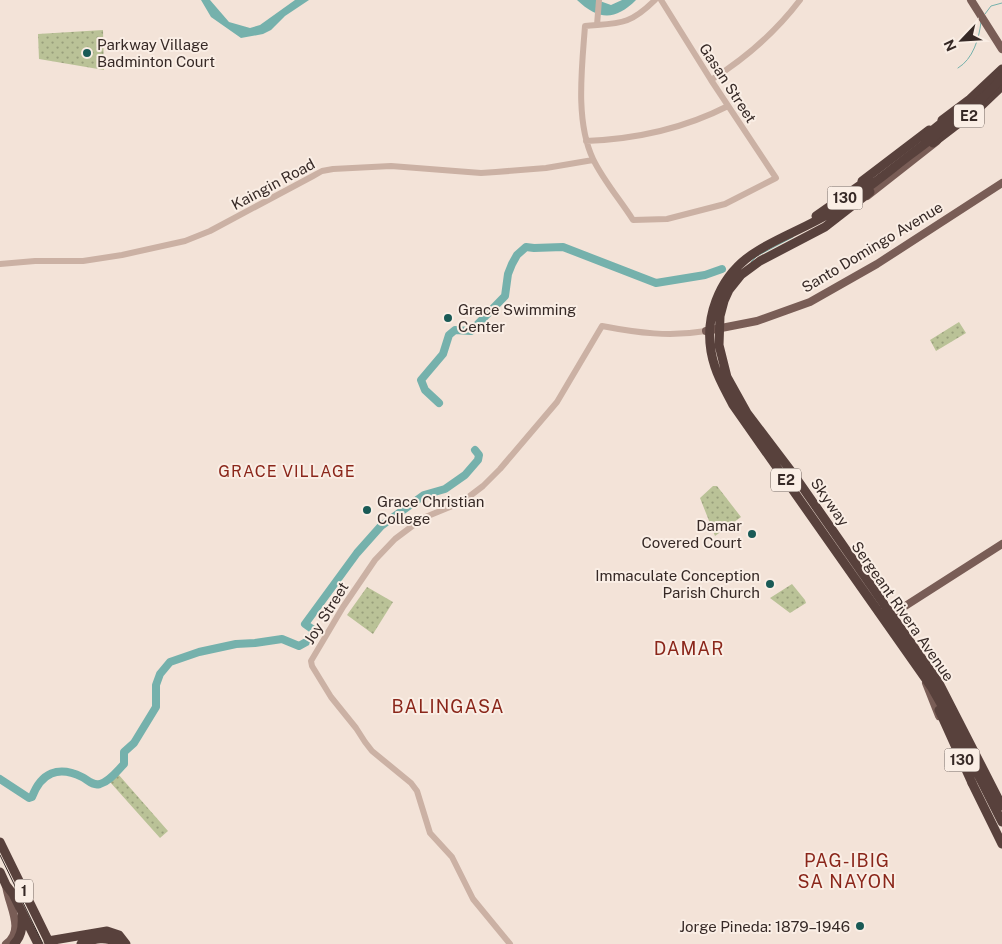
<svg xmlns="http://www.w3.org/2000/svg" width="1002" height="944" font-family="'Public Sans',sans-serif">
<defs>
<pattern id="grass-dots" width="8" height="8" patternUnits="userSpaceOnUse" patternTransform="scale(1.25)"><rect width="8" height="8" fill="#bac297"/><path d="M2 2h.1M6 6h.1" fill="none" stroke="#989e7b" stroke-width="1.8" stroke-linecap="round"/></pattern>
</defs>
<rect width="100%" height="100%" fill="#f3e3d8"/>
<!-- grass -->
<path fill="url(#grass-dots)" d="M103 30 104 70 39 59 38 34Z
M959 322 966 333 936 351 930 340Z
M713 486H717L741 517 715 536 700 498Z
M792 584 805 600 806 603 790 613 770 598Z
M367 587 393 602 373 634 347 615Z
M118 774 168 831 160 838 110 782Z"/>
<!-- water -->
<path fill="#75b1ac" d="M201 0H210L229 22 250 28 260 25 295 0H309L285 16 271 30 263 34 241 38 211 17Z
M577 0H597L611 5 622 0H636C615 21 598 20 577 0Z"/>
<g fill="none" stroke-linecap="round" stroke-linejoin="round">
<!-- stream -->
<path stroke="#75b1ac" stroke-width="1" d="M985 14 991 6 1002 3
M958 68C973 59 979 39 981 22
M751 262 757 256 793 237"/>
<!-- river -->
<path stroke="#75b1ac" stroke-width="8" d="M439 403 425 390 421 380 443 354 449 335 455 330 471 331 505 296 508 274 512 264 517 255 526 247 534 248 563 247 656 283 705 275 722 269
M0 779 29 798 32 797C41 773 58 765 82 777 88 780 92 786 100 784 110 781 117 771 124 764V752L134 743 156 707V685L160 674 170 662 199 652 236 644 255 643 282 639 299 646 308 641 315 631 305 624 357 553 381 526 424 495 445 489 465 475 478 460 479 455 475 450"/>
<!-- minor -->
<path stroke="#cbb1a4" stroke-width="6" d="M655 0C629 26 619 23 585 26 582 67 575 121 593 159 603 180 621 201 633 220L667 219 725 204 776 178 711 80 661 0
M597 25 599 0
M711 80C746 58 775 33 800 0
M586 141C637 139 683 129 728 106
M0 264 35 261H83L122 255 185 241 210 231 313 176 322 171 333 169 391 166 481 173 496 172 546 168 593 160
M510 944 473 899 452 857 430 833 417 791 411 783 372 751 365 742 356 728 331 697 312 666 311 661 343 607 375 560 395 539 423 518 462 502 483 486 500 469 557 402 602 326C638 333 670 337 706 331"/>
<!-- major -->
<path stroke="#795d56" stroke-width="8" d="M971 0 1002 49
M867 196 937 141
M706 331 757 321 810 302 877 264 1002 183
M888 617 1002 544
M926 683 939 716
M6 944C26 930 8 905 6 885"/>
<!-- highway -->
<path stroke="#58413c" stroke-width="9" d="M942 120 970 99 1002 69
M933 143 980 107 1002 86
M862 181 929 130
M972 783 1002 844
M0 842 50 944
M0 872 6 885 13 894 38 944
M48 941 107 931 119 935 126 944
M14 944C22 936 23 926 22 915
M81 944C93 939 107 935 118 944"/>
<!-- tram -->
<path stroke="#362926" stroke-width="1" d="M0 855 43 944"/>
<!-- highway-bridge -->
<path stroke="#58413c" stroke-width="9" d="M1002 77C992 91 980 100 967 111 948 126 929 141 910 155 884 175 858 197 830 213 807 227 782 236 759 250 718 274 700 322 715 367 719 380 727 393 733 405L932 688 953 725 1002 822
M924 137 949 117
M870 192 825 227 760 261 741 275 729 290 724 301 720 316 719 345 727 377 747 413 794 475 939 683 1002 806
M816 216 869 179
M939 710 972 783"/>
</g>
<!-- markers -->
<g fill="#195a56" stroke="#faeee5" stroke-width="2">
<circle cx="87" cy="53" r="5"/>
<circle cx="448" cy="318" r="5"/>
<circle cx="367" cy="510" r="5"/>
<circle cx="752" cy="534" r="5"/>
<circle cx="770" cy="584" r="5"/>
<circle cx="860" cy="926" r="5"/>
</g>
<g text-anchor="middle" dominant-baseline="central" stroke-width="4" stroke-linejoin="round" paint-order="stroke">
<!-- shield labels -->
<g fill="#faeee5" stroke="#71645f" stroke-width="1">
<rect x="954" y="104.5" width="30" height="23" rx="4"/>
<rect x="827.5" y="186.5" width="35" height="23" rx="4"/>
<rect x="771" y="468.5" width="30" height="23" rx="4"/>
<rect x="944.5" y="748.5" width="35" height="23" rx="4"/>
<rect x="15" y="879.5" width="18" height="23" rx="4"/>
</g>
<g font-size="14" font-weight="bold" fill="#362926">
<text x="969" y="116">E2</text>
<text x="845" y="198">130</text>
<text x="786" y="480">E2</text>
<text x="962" y="760">130</text>
<text x="24" y="891">1</text>
</g>
<!-- poi labels -->
<g font-size="15" fill="#362926" stroke="#faeee5" text-anchor="start">
<text x="97" y="44">Parkway Village<tspan x="97" dy="17">Badminton Court</tspan></text>
<text x="458" y="309">Grace Swimming<tspan x="458" dy="17">Center</tspan></text>
<text x="377" y="501">Grace Christian<tspan x="377" dy="17">College</tspan></text>
<text x="742" y="525" text-anchor="end">Damar<tspan x="742" dy="17">Covered Court</tspan></text>
<text x="760" y="575" text-anchor="end">Immaculate Conception<tspan x="760" dy="17">Parish Church</tspan></text>
<text x="850" y="926" text-anchor="end">Jorge Pineda: 1879–1946</text>
</g>
<!-- street labels -->
<g font-size="15" fill="#362926" stroke="#faeee5">
<text transform="translate(728 83) rotate(57)">Gasan Street</text>
<text transform="translate(273 184) rotate(-28)">Kaingin Road</text>
<text transform="translate(872 247) rotate(-31)">Santo Domingo Avenue</text>
<text transform="translate(830 502) rotate(55)">Skyway</text>
<text transform="translate(903 611) rotate(55)">Sergeant Rivera Avenue</text>
<text transform="translate(326 613) rotate(-58)">Joy Street</text>
</g>
<!-- neighbourhood labels -->
<g font-size="16" letter-spacing="1" fill="#8a261a" stroke="#faeee5">
<text x="287" y="471">GRACE VILLAGE</text>
</g>
<!-- quarter labels -->
<g font-size="18" letter-spacing="1" fill="#8a261a" stroke="#faeee5">
<text x="689" y="648">DAMAR</text>
<text x="448" y="706">BALINGASA</text>
<text x="847" y="860">PAG-IBIG<tspan x="847" dy="21">SA NAYON</tspan></text>
</g>
</g>
<!-- north arrow -->
<g transform="translate(962 40) rotate(245)" stroke="#faeee5" stroke-width="4" paint-order="stroke">
<path d="M0-4L9 19L0 12L-9 19Z" fill="#362926"/>
<text y="-8" font-size="14" font-weight="bold" text-anchor="middle" fill="#362926">N</text>
</g>
</svg>
